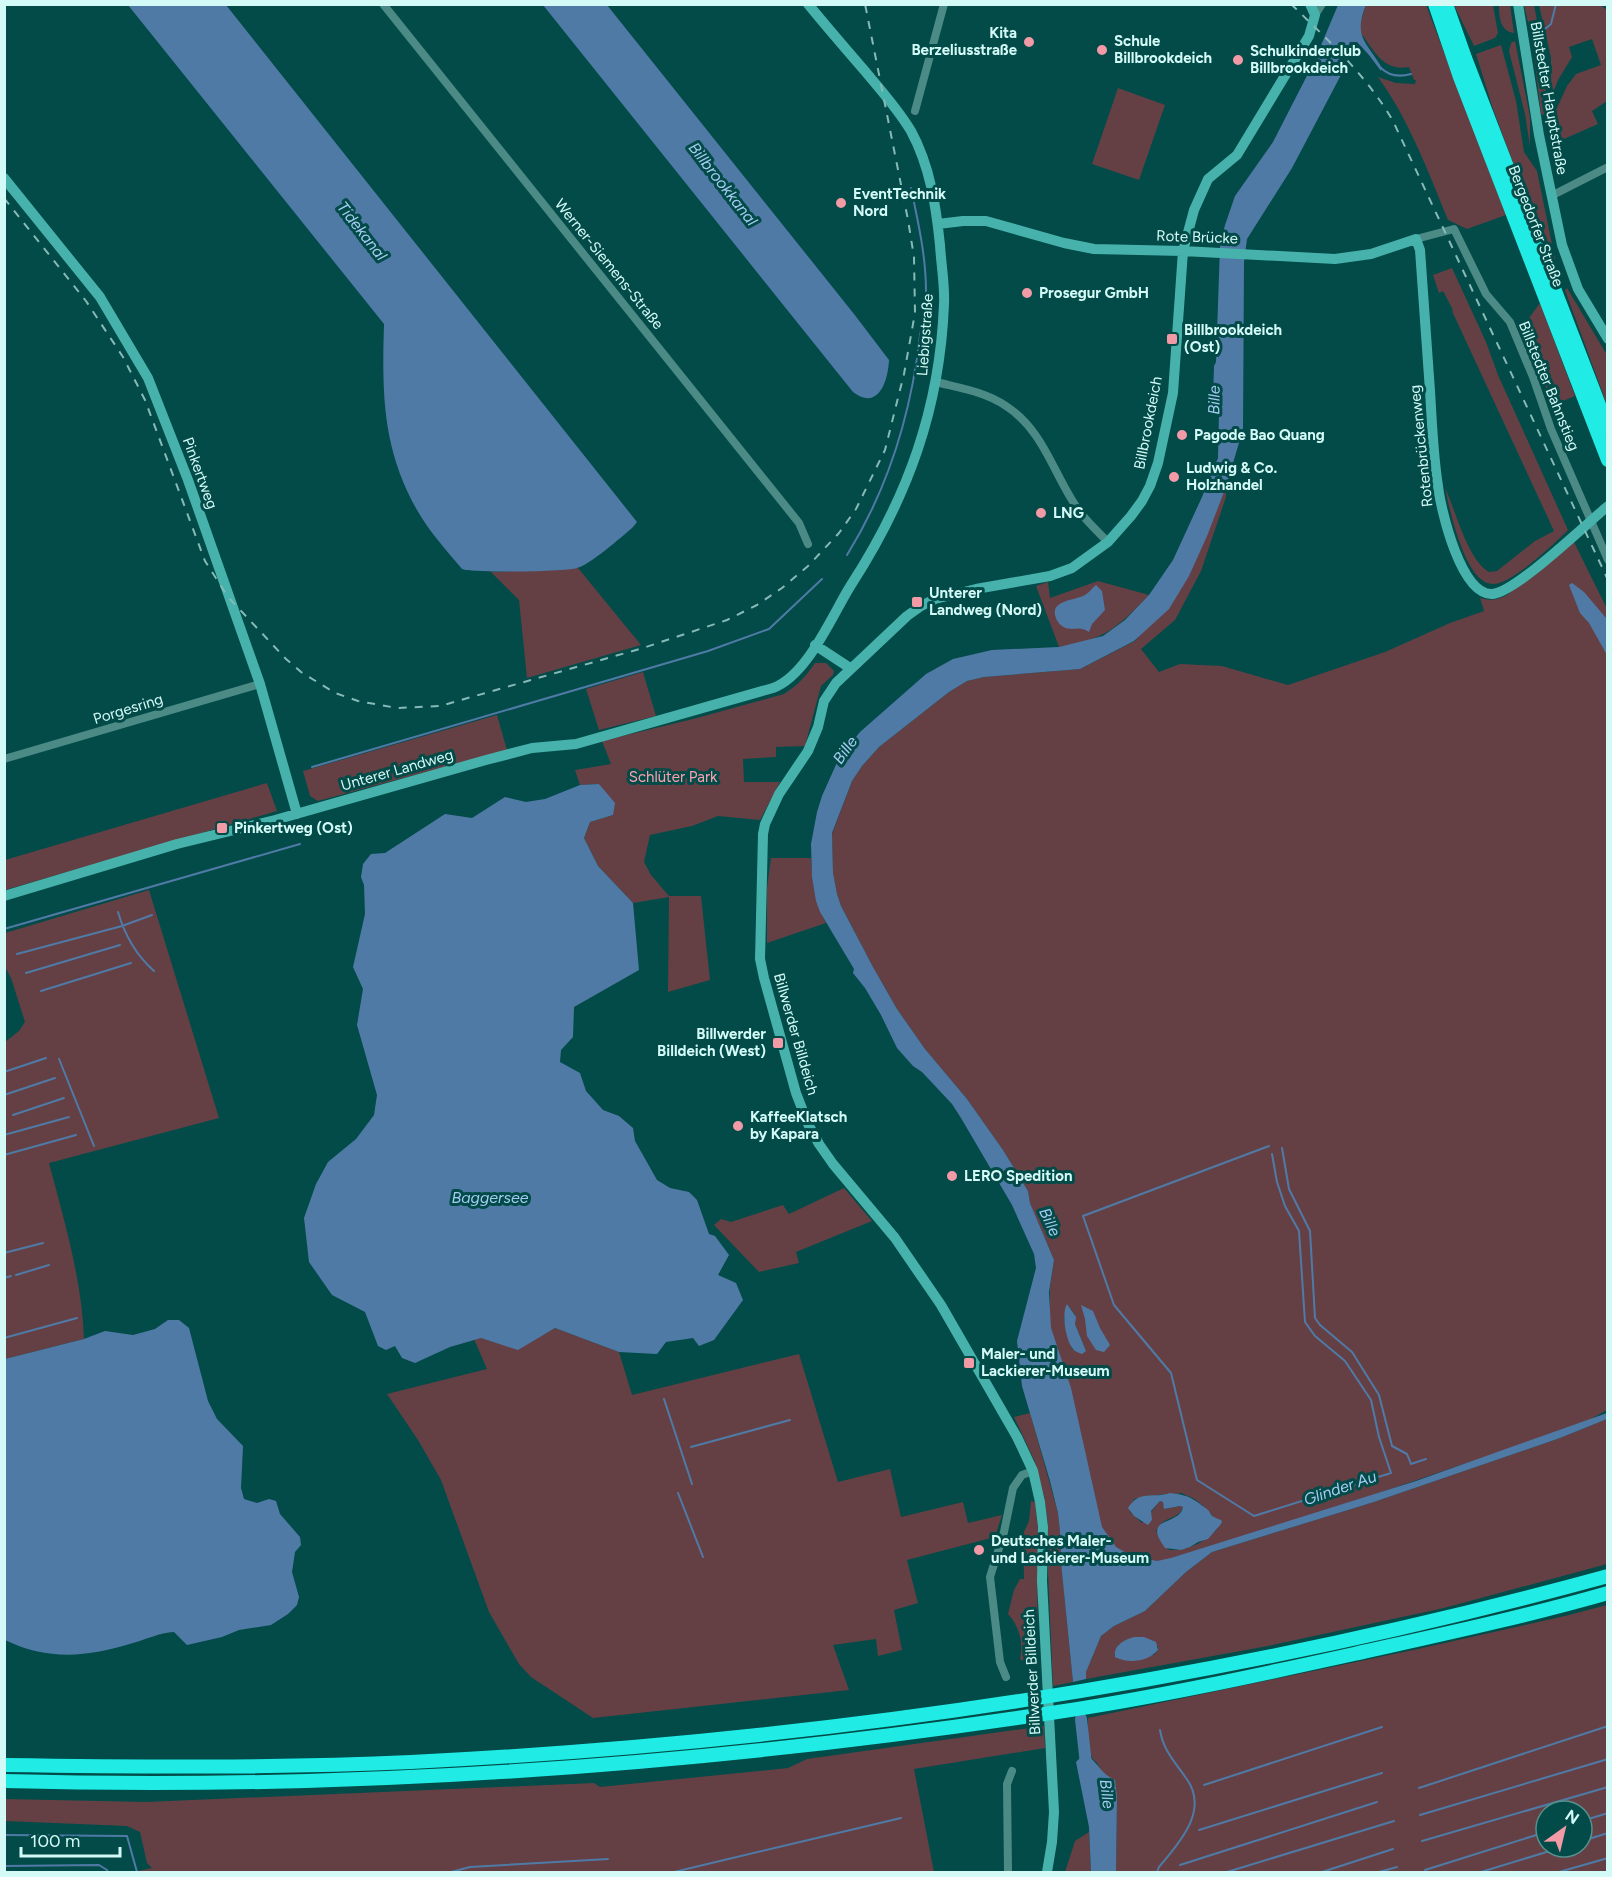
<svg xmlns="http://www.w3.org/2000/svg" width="1612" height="1877" font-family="Figtree,sans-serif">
<rect width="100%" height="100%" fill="#024b48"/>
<!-- green -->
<path fill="#644045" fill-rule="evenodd" d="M1366 5H1426L1506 215 1467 229 1448 220C1428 171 1409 120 1378 77L1396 83 1415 84 1416 80H1414L1409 67C1383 72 1374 50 1360 32L1359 27Z
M1454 5H1493L1498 33 1495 38 1474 46Z
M1499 5H1510L1514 33C1500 31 1499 17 1499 5Z
M1524 5H1534L1538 26 1530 31Z
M1539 5H1600L1607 10V101L1592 111 1598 124 1555 143 1552 119 1567 86 1576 74 1601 65 1592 39 1569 47 1572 57 1558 80 1552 96 1556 101 1551 111V58Z
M1532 38H1537C1549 48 1545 99 1546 116L1541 114Z
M1515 41 1530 117V146L1525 114 1509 51 1511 43Z
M1501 45 1516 101 1524 152 1537 171 1555 259 1553 260 1536 224 1535 208 1521 184 1493 109 1476 54Z
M1118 88 1165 105 1139 180 1092 164Z
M1452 268 1486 342 1498 375 1568 530C1554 544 1512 584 1493 584 1465 584 1450 510 1445 488 1456 511 1467 559 1489 572L1497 571 1535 541 1554 531 1452 311 1453 310 1443 291 1439 293 1433 275Z
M1567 288 1607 355V405L1565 290Z
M1540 303 1575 396 1551 406 1542 374 1521 329Z
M1226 487V497L1201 571 1175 620 1141 649 1159 672 1180 664 1222 666 1288 685 1385 652 1450 623 1484 611 1480 598C1491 601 1497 600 1507 595L1573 540 1608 611 1607 1410 1589 1420 1508 1449 1167 1565 1126 1560 1098 1534 1050 1329V1288L1054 1260 1030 1203 1028 1191 1003 1150 967 1099 925 1049 897 1009 873 967 841 906 837 894 833 874 832 834 852 781 862 766 879 747 949 692 967 681 984 677 1080 669 1135 641 1189 576ZM1067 1304 1075 1315V1324L1086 1351 1072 1349 1071 1346 1064 1319ZM1182 1493C1186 1496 1192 1497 1196 1500 1206 1508 1215 1516 1218 1528 1206 1542 1188 1551 1169 1550L1156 1531C1158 1528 1160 1524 1163 1522 1170 1517 1180 1517 1183 1507L1180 1506 1165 1509 1163 1502 1160 1501 1142 1523 1130 1512 1134 1499C1149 1494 1165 1495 1182 1493Z
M578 568 641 645 527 678 519 600 491 572Z
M1098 581 1149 595C1117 628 1106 639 1059 647L1036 586 1048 582 1050 598Z
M815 663H826L834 671 833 675 821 686 805 746 776 747V757L743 759 744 782H780L760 820 718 816 692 826 650 835 644 862 651 875 669 896H701L710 980 668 992 669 897 633 903 598 866 584 838 590 822 613 815 599 784 580 785 575 770 611 764 602 741 697 718 784 694C798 685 806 676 815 663Z
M643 672 656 716 599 730 586 689Z
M497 715 507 750 318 801 310 796 303 771Z
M267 783 277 811 5 890V860Z
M771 858H811C812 880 815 904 826 923L767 943V888Z
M149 890 219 1118 49 1163C64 1220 82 1279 84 1339L5 1359V1042L19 1031 25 1022 11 978 5 967V933Z
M844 1188 872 1221 796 1252 799 1263 759 1272 714 1225 721 1219 731 1222 783 1205 789 1214Z
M555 1328 619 1352 632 1395 799 1354 838 1482 890 1469 901 1517 963 1502 968 1523 1002 1515 995 1537 907 1560 918 1603 894 1610 902 1650 878 1656 876 1639 833 1645 849 1690 593 1718 531 1677 519 1664 489 1612 441 1480 418 1440 387 1394 487 1369 474 1339 481 1338 518 1349Z
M1030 1413 1058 1513 1060 1532 1061 1563 1073 1682 1053 1686 1047 1549 1048 1523 1044 1496 1035 1462 1014 1417Z
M1607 1419V1564L1444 1608 1268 1646 1086 1679V1672L1101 1636 1114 1626 1145 1611 1186 1572 1212 1552 1374 1502 1560 1438ZM1119 1644 1158 1646V1650L1154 1655 1114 1656Z
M1031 1501 1035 1502 1038 1530 1037 1656 1034 1665 1027 1664 1020 1659C1024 1643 1019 1626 1008 1614L1014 1590 1020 1579H1024L1023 1534 1029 1521Z
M1607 1605V1872H1116L1117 1798 1097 1763 1092 1758 1088 1742V1718L1418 1649 1569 1615ZM1546 1811H1582V1847H1546Z
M1044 1726 1045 1748 914 1769 934 1872H138V1871L152 1868 147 1863 140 1832 127 1826 5 1821V1799L146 1802 594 1783 600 1787 788 1768 807 1759Z
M1089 1832 1091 1872H1065L1075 1841Z"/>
<!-- water -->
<path fill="#507aa6" d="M128 5H226L637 522 633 527C623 536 588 566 577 568 566 572 470 573 462 569 446 550 429 531 417 510 382 448 382 393 384 324Z
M543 5H607L854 314 889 360C888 382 878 411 853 392Z
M1338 5H1366C1353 37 1366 41 1382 68L1381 71 1369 55 1357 42H1350L1342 60V73L1292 168 1247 239 1244 262 1243 429 1226 487 1207 536 1189 576 1169 609 1134 641 1080 669 984 677 967 681 949 692 879 747 862 766 852 781 832 833 833 873 837 894 841 906 873 967 897 1009 925 1049 967 1099 1003 1150 1028 1191 1030 1203 1054 1260 1049 1292 1051 1328 1071 1388 1102 1527 1116 1547 1131 1556 1157 1561 1171 1558 1416 1481 1607 1413V1419L1560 1438 1374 1502 1212 1552 1186 1572 1145 1611 1114 1626 1101 1636 1086 1672V1679L1073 1682 1061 1563 1060 1532 1058 1513 1050 1481 1022 1386 1017 1341 1036 1268 1034 1254 1012 1205 961 1118 952 1104 922 1072 913 1066 897 1048 881 1015 865 988 853 973 854 969 820 912 816 901 812 877 811 844 817 812 822 796 839 758 860 732 926 674 953 659 992 650 1059 647 1103 636 1125 620 1149 595 1173 560 1202 497 1218 458 1219 413 1213 396 1214 366 1216 362 1220 246 1225 225 1235 196 1273 142 1314 62Z
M1572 583 1584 592 1606 618 1607 655 1589 623 1580 613 1569 585Z
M1096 585 1102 591 1105 610 1092 624 1089 632C1079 625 1075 631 1066 628 1062 627 1057 622 1056 618 1049 600 1074 601 1085 595 1089 593 1092 588 1096 585Z
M599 784 615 803 613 815 590 822 584 838 598 866 633 903 639 970 574 1007 573 1037 561 1050 560 1062 580 1073 586 1091 603 1110 619 1116 633 1128 635 1141 657 1180 670 1188 689 1192 697 1200 709 1234 715 1236 729 1255 718 1275 736 1283 743 1300 714 1340 699 1346 693 1338 666 1342 657 1354 619 1352 555 1328 518 1350 481 1338 450 1347 415 1363 402 1358 395 1346 386 1350 378 1346 365 1312 332 1295 309 1262 304 1218 316 1184 328 1162 356 1139 374 1115 377 1095 357 1025 363 989 353 967 365 914 364 885 361 877 363 864 371 854 385 853 445 814 472 818 505 797 526 802 545 799 580 785Z
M1067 1304 1076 1317 1075 1324 1086 1351 1082 1354C1082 1354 1074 1351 1074 1350 1066 1343 1061 1313 1067 1304Z
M1081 1305 1093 1311 1100 1328 1110 1345 1104 1352 1096 1350 1087 1336 1085 1319Z
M168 1320H179L189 1328 208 1401 217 1419 243 1446 241 1488 244 1499 257 1503 269 1499 276 1501 280 1514 300 1537 301 1545 295 1552 292 1572 299 1597 297 1605 288 1614 271 1625 239 1630 222 1637 187 1645 174 1632C159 1633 147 1639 133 1643 88 1657 48 1661 5 1640V1359L84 1339 105 1331 133 1335 155 1329Z
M1170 1493C1188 1495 1193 1498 1208 1510 1210 1512 1211 1516 1214 1517 1217 1519 1220 1519 1222 1521L1221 1524 1208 1539 1198 1542 1190 1547 1181 1550 1165 1548C1141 1515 1179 1527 1183 1507L1180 1506 1164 1509 1163 1502 1160 1501 1151 1511 1152 1520 1148 1525 1134 1516 1128 1508C1140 1489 1152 1499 1170 1493Z
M1134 1637H1144L1156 1642 1158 1650C1148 1662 1128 1664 1115 1657 1113 1646 1123 1640 1134 1637Z
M1088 1756C1100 1765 1101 1774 1115 1780L1117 1798 1116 1872H1091L1089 1827 1076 1762 1080 1758Z"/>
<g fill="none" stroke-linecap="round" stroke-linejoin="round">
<!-- stream -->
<path stroke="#507aa6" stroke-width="2" d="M1545 29 1551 24 1556 4
M1381 68C1389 76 1400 77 1411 74
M847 555C888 489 911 413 920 336 922 322 926 306 926 291 926 256 918 222 911 188
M312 767 708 651 769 629 822 579
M118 912C125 936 136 955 154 971
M4 929 300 844
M17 954 122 926 152 915
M26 973 120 945
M41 991 131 963
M59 1059 94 1146
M4 1072 46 1058
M4 1095 55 1078
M13 1115 64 1098
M4 1135 69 1117
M1269 1146 1083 1216 1114 1305 1171 1373 1197 1480 1254 1516 1391 1473 1379 1437 1371 1400 1345 1361 1315 1336 1305 1322 1299 1231 1285 1206 1277 1182 1272 1154
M1282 1148 1289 1189 1310 1231 1315 1318 1320 1325 1352 1352 1379 1395 1392 1446 1407 1454 1411 1464 1426 1459
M4 1155 76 1135
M4 1253 43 1243
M16 1275 49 1265
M4 1278 11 1276
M4 1338 77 1318
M664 1399 692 1484
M691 1447 790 1420
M678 1493 703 1557
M1204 1785 1382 1727
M1419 1788 1608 1726
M1420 1815 1608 1759
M1582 1821 1608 1813
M1199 1830 1382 1773
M4 1835 127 1836 137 1872
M1422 1841 1608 1787
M1582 1841 1608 1833
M1180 1865 1377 1802
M4 1866 99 1865 107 1870 108 1872
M1425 1870 1546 1832
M451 1872 470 1867 608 1859
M674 1872 901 1818
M1157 1872 1159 1867C1179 1843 1210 1810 1186 1778 1175 1762 1163 1750 1160 1730
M1227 1872 1394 1821
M1322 1872 1393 1849
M1379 1872 1397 1867
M1481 1872 1563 1847
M1559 1872 1608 1858"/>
<!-- river -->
<path stroke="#507aa6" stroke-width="12" d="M1081 1719 1087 1773"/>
<!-- street -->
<path stroke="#4c8a86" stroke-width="8" d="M383 4 799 523 808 544
M1315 15 1322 4
M915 111 944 4
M1551 196 1608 167
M1416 239 1454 229 1486 294 1510 322 1533 377 1551 429 1608 560
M936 382C960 388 986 392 1006 406 1041 429 1051 466 1072 500 1081 516 1094 528 1108 542
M4 759 260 684
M1006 1677 1000 1662 990 1577 1004 1532 1013 1488 1022 1475 1033 1471
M1008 1872 1007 1784 1012 1771"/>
<!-- secondary -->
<path stroke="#47b2ac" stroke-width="10" d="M1518 4 1539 135 1562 245 1578 289 1608 339
M4 178 100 297 148 378 188 480 260 684 297 814
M938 224 963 221H986L1064 243 1094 249 1183 251 1335 259 1371 254 1416 239 1420 250C1423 297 1427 344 1430 391 1432 422 1433 455 1438 486 1441 511 1461 595 1492 594 1515 593 1586 524 1608 506
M815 645 850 668
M4 896 177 844 275 820 486 760 532 748 576 744 773 688C808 675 832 615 851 585 908 497 940 408 944 304 945 285 941 264 940 245 936 206 930 166 911 131 898 109 880 89 864 70 845 48 826 26 808 4
M1047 1872 1052 1842 1054 1812 1042 1581 1043 1527 1040 1502 1033 1471 1017 1437 941 1305 895 1238 833 1164 819 1144 808 1124 796 1093 764 978 760 959 763 834 765 824 779 794 808 751 818 727 824 701 836 683 907 616 921 606 935 599 976 589 1050 576 1072 568 1108 542 1131 516 1142 501 1150 486 1158 463 1173 393 1183 251 1194 210 1208 179 1237 155 1309 36 1315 15 1310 4"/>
<!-- highway -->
<path stroke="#20ece5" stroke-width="14" d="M1435 4 1460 77 1608 460
M1446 4 1465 58 1608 428
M4 1765C140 1767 276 1768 411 1762 814 1742 1218 1683 1608 1576
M4 1781C354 1791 705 1765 1051 1713 1153 1698 1254 1676 1354 1654 1439 1635 1524 1617 1608 1593"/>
<!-- rail -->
<path stroke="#87bab7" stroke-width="2" stroke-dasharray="8 8" stroke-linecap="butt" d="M1291 4C1328 40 1367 76 1393 121L1608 580
M4 198 86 301 123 357 145 400 205 561 228 597 286 659 301 672 335 693 358 701 397 708 440 706 643 648 727 620 757 605 782 588 808 566 839 533 856 509 885 450 904 374 915 313 914 257 908 220 865 4"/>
</g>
<!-- markers -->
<g fill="#f39aa7" stroke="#024b48" stroke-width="2">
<circle cx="1029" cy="42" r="6"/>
<circle cx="1102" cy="50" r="6"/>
<circle cx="1238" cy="60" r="6"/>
<circle cx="841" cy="203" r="6"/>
<circle cx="1027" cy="293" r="6"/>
<rect x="1166" y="333" width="12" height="12" rx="3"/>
<circle cx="1182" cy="435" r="6"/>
<circle cx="1174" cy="477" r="6"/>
<circle cx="1041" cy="513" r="6"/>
<rect x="911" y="596" width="12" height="12" rx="3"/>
<rect x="216" y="822" width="12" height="12" rx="3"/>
<rect x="772" y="1037" width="12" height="12" rx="3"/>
<circle cx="738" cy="1126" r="6"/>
<circle cx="952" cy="1176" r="6"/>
<rect x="963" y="1357" width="12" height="12" rx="3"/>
<circle cx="979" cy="1550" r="6"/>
</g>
<g text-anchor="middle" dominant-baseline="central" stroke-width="6" stroke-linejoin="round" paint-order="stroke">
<!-- poi labels -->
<g font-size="15" font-weight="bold" fill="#d4faf7" stroke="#024b48" text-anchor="start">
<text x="1017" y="33" text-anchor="end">Kita<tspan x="1017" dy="17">Berzeliusstraße</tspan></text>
<text x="1114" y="41">Schule<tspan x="1114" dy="17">Billbrookdeich</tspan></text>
<text x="1250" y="51">Schulkinderclub<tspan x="1250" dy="17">Billbrookdeich</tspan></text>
<text x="853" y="194">EventTechnik<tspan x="853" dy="17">Nord</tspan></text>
<text x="1039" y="293">Prosegur GmbH</text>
<text x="1184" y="330">Billbrookdeich<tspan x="1184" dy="17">(Ost)</tspan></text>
<text x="1194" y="435">Pagode Bao Quang</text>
<text x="1186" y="468">Ludwig &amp; Co.<tspan x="1186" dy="17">Holzhandel</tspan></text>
<text x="1053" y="513">LNG</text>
<text x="929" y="593">Unterer<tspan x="929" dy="17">Landweg (Nord)</tspan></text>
<text x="234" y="828">Pinkertweg (Ost)</text>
<text x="766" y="1034" text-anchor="end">Billwerder<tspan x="766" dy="17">Billdeich (West)</tspan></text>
<text x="750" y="1117">KaffeeKlatsch<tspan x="750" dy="17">by Kapara</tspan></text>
<text x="964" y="1176">LERO Spedition</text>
<text x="981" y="1354">Maler- und<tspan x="981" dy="17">Lackierer-Museum</tspan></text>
<text x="991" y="1541">Deutsches Maler-<tspan x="991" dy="17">und Lackierer-Museum</tspan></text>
</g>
<!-- street labels -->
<g font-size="15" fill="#d4faf7" stroke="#024b48">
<text transform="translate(1549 98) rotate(80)">Billstedter Hauptstraße</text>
<text transform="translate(1536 226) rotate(69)">Bergedorfer Straße</text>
<text transform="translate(1197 237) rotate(2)">Rote Brücke</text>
<text transform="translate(609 264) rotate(51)">Werner-Siemens-Straße</text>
<text transform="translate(925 335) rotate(-86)">Liebigstraße</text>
<text transform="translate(1549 386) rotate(68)">Billstedter Bahnstieg</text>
<text transform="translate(1148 423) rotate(-79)">Billbrookdeich</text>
<text transform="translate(1421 446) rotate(-96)">Rotenbrückenweg</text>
<text transform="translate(200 473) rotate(70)">Pinkertweg</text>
<text transform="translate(128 709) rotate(-17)">Porgesring</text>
<text transform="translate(397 770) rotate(-16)">Unterer Landweg</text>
<text transform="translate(796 1034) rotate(74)">Billwerder Billdeich</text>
<text transform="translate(1032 1672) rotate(-93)">Billwerder Billdeich</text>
</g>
<!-- park labels -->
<g font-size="15" fill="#ffa0ae" stroke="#024b48">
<text x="673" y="777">Schlüter Park</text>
</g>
<!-- water labels -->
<g font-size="16" font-style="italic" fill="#a7cbf3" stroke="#024b48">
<text transform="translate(723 184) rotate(52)">Billbrookkanal</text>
<text transform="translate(362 231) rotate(52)">Tidekanal</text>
<text transform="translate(1214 400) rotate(-89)">Bille</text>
<text transform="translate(845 750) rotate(-55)">Bille</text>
<text x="490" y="1197">Baggersee</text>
<text transform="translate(1050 1222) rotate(65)">Bille</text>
<text transform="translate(1340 1488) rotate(-19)">Glinder Au</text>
<text transform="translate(1107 1794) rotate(83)">Bille</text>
</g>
</g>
<!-- border -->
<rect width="1612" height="1877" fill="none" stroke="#d4faf7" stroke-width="12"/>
<!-- north arrow -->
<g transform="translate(1564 1829) rotate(34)"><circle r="28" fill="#024b48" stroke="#56918e" stroke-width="1.5"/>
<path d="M0-4.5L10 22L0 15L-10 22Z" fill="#f39aa7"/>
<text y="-9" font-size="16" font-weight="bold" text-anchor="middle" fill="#d4faf7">N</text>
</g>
<!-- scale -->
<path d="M21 1847v9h99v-9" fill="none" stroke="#d4faf7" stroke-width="3"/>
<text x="30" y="1847" font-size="18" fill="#d4faf7" stroke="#024b48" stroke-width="4.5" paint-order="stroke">100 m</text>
</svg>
